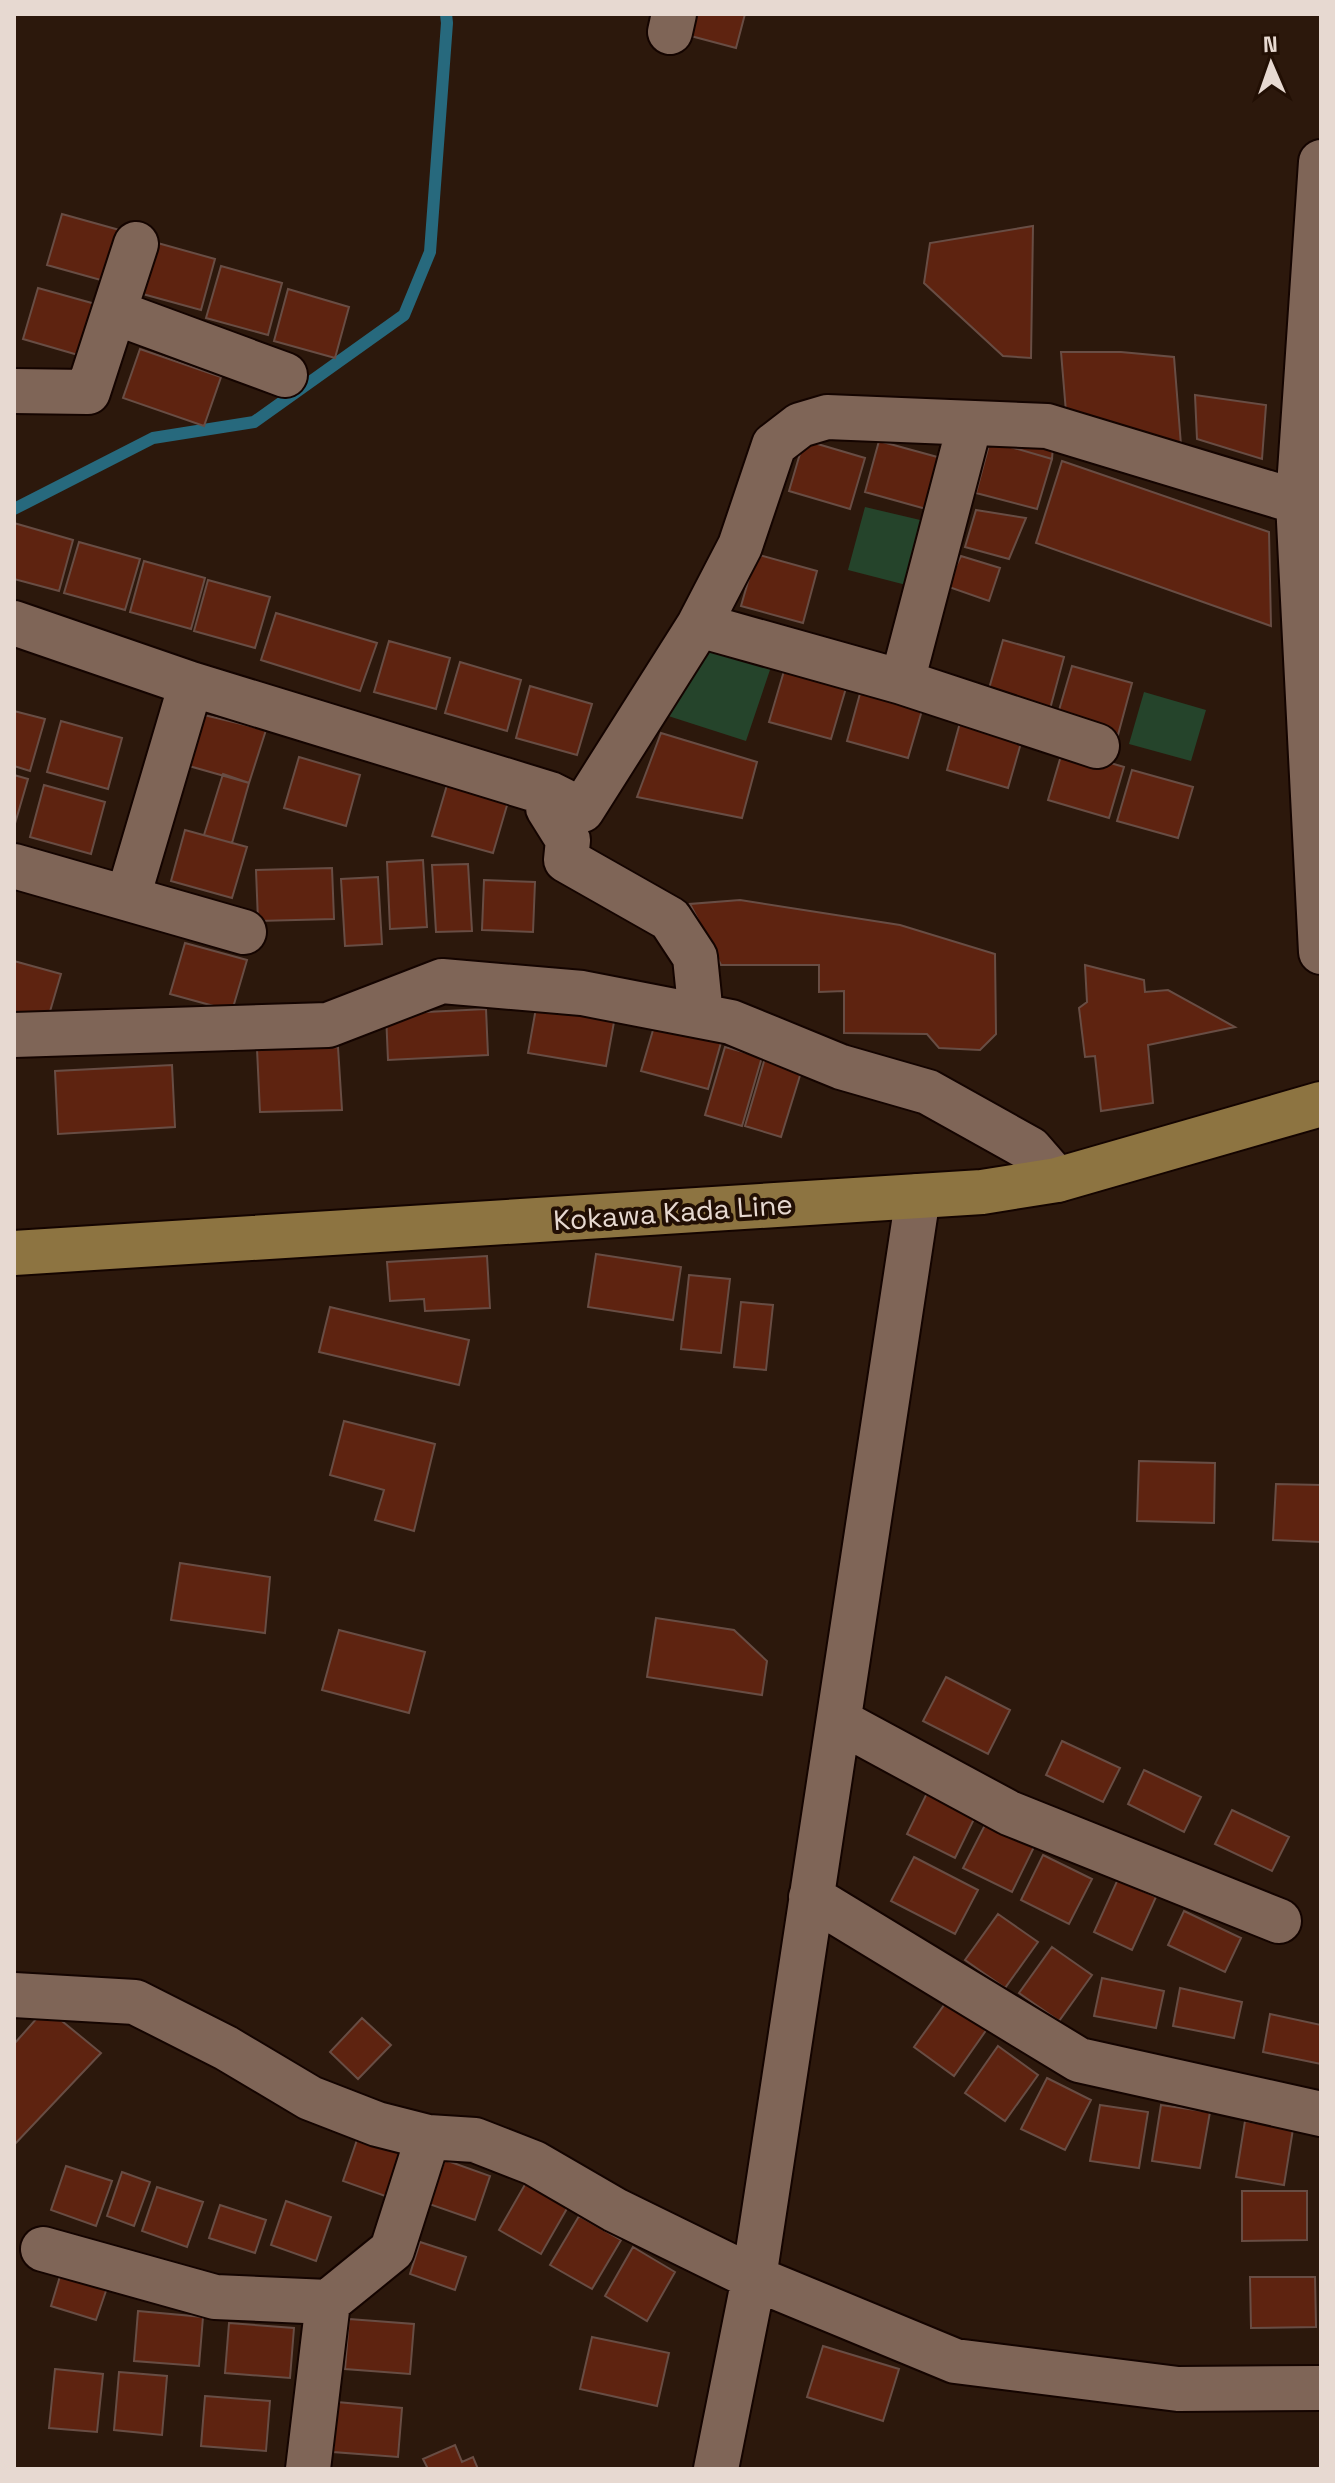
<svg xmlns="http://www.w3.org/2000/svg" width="1335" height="2483" font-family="'Space Grotesk',sans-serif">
<rect width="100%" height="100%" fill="#2c180c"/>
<!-- green -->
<path fill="#25442b" d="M865 507 933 523 914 587 848 570Z
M704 642 773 661 746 741 659 713Z
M1144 692 1206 710 1191 761 1129 744Z"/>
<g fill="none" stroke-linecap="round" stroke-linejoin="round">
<!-- stream -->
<path stroke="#27697d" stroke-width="12" d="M14 509 153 438 254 422 404 315 430 252 447 23 446 14"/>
</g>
<!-- building -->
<path fill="#5e2310" stroke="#684d44" stroke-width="2" d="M693 14H745L736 48 687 35Z
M62 214 123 231 108 282 47 265Z
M1033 226 1031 358 1003 356 924 283 930 243Z
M154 242 215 259 201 310 139 293Z
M221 266 282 283 268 335 206 318Z
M38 288 99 305 85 357 23 339Z
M288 289 349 307 335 358 274 341Z
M140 349 221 377 204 426 123 398Z
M1061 352H1121L1174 357 1181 445 1066 412Z
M1195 395 1266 405 1262 459 1197 439Z
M804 440 865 458 850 509 789 491Z
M879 441 941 458 926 509 865 492Z
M990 441 1052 459 1037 509 976 493Z
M990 441 1053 446 1052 459Z
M1062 461 1269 532 1271 626 1036 543Z
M976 510 1026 518 1009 559 965 547Z
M14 523 73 540 59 591 14 579Z
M79 542 140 559 125 610 64 593Z
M756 554 817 571 803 623 741 606Z
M961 556 1000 568 989 601 946 586Z
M144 561 205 578 191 629 130 612Z
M208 580 270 597 255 648 194 631Z
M276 613 377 643 360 691 261 660Z
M1003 640 1064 657 1050 709 988 692Z
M389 641 450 658 436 709 374 692Z
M460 662 521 680 507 731 445 713Z
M1072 666 1132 683 1118 735 1057 717Z
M784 671 846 688 831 739 769 722Z
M530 686 592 704 577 755 516 738Z
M861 690 923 707 908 758 847 741Z
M14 711 45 719 30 771 14 766Z
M204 715 266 730 249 783 189 766Z
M961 719 1023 736 1008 788 947 770Z
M61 721 122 738 108 789 47 772Z
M661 733 757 762 742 818 637 797Z
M1063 749 1124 767 1109 818 1048 800Z
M299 757 360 775 346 826 284 808Z
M1132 770 1193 787 1178 838 1117 821Z
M223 774 249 783 232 843 204 835Z
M14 775 28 779 14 827Z
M44 785 105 802 91 854 30 837Z
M447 785 508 802 493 853 432 836Z
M185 830 247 847 232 898 171 881Z
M423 860 427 927 390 929 387 862Z
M468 864 472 931 436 932 432 865Z
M332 868 334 919 258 921 256 870Z
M378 877 382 944 345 946 341 879Z
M484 880 535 882 533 932 482 930Z
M740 900 900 925 995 954 996 1034 980 1050 939 1048 927 1034 844 1033V991L819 992V965H721L690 904Z
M185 943 247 960 232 1011 170 994Z
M14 961 61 974 46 1025 14 1016Z
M1085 965 1144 980 1145 992 1168 990 1235 1027 1148 1045 1153 1103 1101 1111 1095 1056 1085 1057 1079 1008 1087 1002Z
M538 997 616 1011 606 1066 528 1053Z
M486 1009 488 1055 388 1060 386 1014Z
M656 1020 722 1039 708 1089 641 1071Z
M338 1047 342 1110 260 1112 257 1049Z
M725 1047 762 1057 742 1126 705 1115Z
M765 1058 802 1069 781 1137 745 1126Z
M172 1065 175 1127 58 1134 55 1071Z
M596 1254 681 1267 673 1320 588 1307Z
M487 1256 490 1308 425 1311 424 1299 390 1301 387 1262Z
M689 1275 730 1279 721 1353 681 1349Z
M741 1302 773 1305 766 1370 734 1367Z
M330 1307 469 1340 459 1385 319 1352Z
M344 1421 435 1444 414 1531 375 1520 384 1490 330 1475Z
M1139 1461 1215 1463 1214 1523 1137 1521Z
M1276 1484 1321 1485V1542L1273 1540Z
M180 1563 270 1577 265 1633 171 1620Z
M656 1618 734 1630 767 1661 762 1695 647 1677Z
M339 1630 425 1652 409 1713 322 1690Z
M946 1677 1010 1710 988 1754 923 1721Z
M1062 1741 1120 1768 1103 1802 1046 1775Z
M1144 1770 1201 1797 1184 1832 1128 1804Z
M929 1789 977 1813 955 1858 907 1834Z
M1232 1810 1289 1837 1272 1871 1215 1844Z
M986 1823 1034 1847 1012 1892 963 1868Z
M1043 1855 1092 1879 1069 1924 1021 1900Z
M914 1857 978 1890 955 1934 891 1901Z
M1118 1879 1156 1897 1132 1950 1094 1932Z
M1184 1911 1241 1938 1225 1972 1168 1945Z
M998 1914 1038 1942 1005 1988 965 1960Z
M1052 1947 1092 1975 1059 2021 1019 1993Z
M1102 1978 1164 1991 1156 2028 1094 2016Z
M1180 1988 1242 2002 1234 2038 1173 2026Z
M947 2001 987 2029 954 2076 914 2047Z
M46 2008 101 2053 14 2145V2044Z
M1270 2014 1321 2025V2064L1263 2052Z
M362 2018 391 2045 358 2079 330 2052Z
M998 2046 1038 2075 1005 2121 965 2093Z
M1047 2078 1091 2100 1065 2150 1021 2129Z
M1100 2105 1148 2112 1139 2168 1090 2161Z
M1161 2105 1210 2112 1200 2168 1152 2161Z
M1245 2121 1293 2129 1284 2185 1236 2177Z
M358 2137 403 2152 388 2197 343 2181Z
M445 2160 490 2176 475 2220 429 2204Z
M66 2166 112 2181 96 2226 51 2210Z
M122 2172 150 2182 134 2226 107 2216Z
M527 2181 569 2205 541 2254 499 2230Z
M157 2187 203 2202 187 2247 142 2231Z
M1242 2191H1307V2240L1242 2241Z
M286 2201 331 2217 316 2261 271 2245Z
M220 2205 266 2220 255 2253 209 2238Z
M579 2216 621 2240 592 2289 550 2265Z
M420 2242 466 2257 455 2290 410 2274Z
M633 2247 675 2272 647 2321 605 2296Z
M61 2273 107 2288 96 2320 51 2306Z
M1250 2277H1315L1316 2327 1251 2328Z
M138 2311 203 2317 199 2366 134 2361Z
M349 2319 414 2324 410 2374 345 2369Z
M229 2323 294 2328 290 2378 225 2373Z
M592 2337 669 2353 657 2406 580 2389Z
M823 2346 899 2369 883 2421 807 2397Z
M55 2369 103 2374 97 2432 49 2428Z
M119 2372 167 2376 162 2435 114 2430Z
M205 2396 270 2401 266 2451 201 2446Z
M337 2402 402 2408 398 2457 333 2452Z
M455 2445 462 2462 473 2457 478 2469H428L423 2459Z"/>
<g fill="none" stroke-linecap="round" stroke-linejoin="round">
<defs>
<path id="minor" d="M670 32 674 14
M1321 162 1298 502 1321 952
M114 312 285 375
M14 391 88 392 136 244
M14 623 191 684 550 794 582 810 699 625 740 546 774 445 800 425 827 417 1047 426 1298 502
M699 625 902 682 1097 746
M902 682 970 423
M550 794 548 808 568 840 566 860 670 919 695 957 701 1016
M14 866 244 932
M128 897 191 684
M14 1035 328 1025 442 981 582 993 731 1022 841 1067 928 1092 1030 1149 1057 1180
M839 1721 1009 1813 1279 1921
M811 1897 1079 2060 1321 2114
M14 1995 135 2002 226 2048 310 2098 377 2124 428 2137 475 2140 534 2163 615 2210 754 2278 955 2361 1178 2389 1321 2388
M43 2249 215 2297 328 2302
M308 2469 328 2302 392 2250 428 2137
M716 2469 754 2278 918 1196"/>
<path id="major" d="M14 1253 982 1192 1057 1180 1321 1104"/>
</defs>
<!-- minor casing -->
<use href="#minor" stroke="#140400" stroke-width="48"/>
<!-- major casing -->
<use href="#major" stroke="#140400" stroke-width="48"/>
<!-- minor -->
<use href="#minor" stroke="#7f6557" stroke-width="44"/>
<!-- major -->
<use href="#major" stroke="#8d7441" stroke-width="44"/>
</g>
<g text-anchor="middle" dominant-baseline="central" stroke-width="8" stroke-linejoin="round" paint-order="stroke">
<!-- street labels -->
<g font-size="28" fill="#e7d9d1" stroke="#220f04">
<text transform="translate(673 1212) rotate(-4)">Kokawa Kada Line</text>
</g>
</g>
<!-- border -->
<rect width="1335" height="2483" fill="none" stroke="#e7d9d1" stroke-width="32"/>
<!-- north arrow -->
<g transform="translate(1271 64) rotate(358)" stroke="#220f04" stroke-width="6" paint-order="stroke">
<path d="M0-6L14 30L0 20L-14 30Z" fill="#e7d9d1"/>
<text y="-12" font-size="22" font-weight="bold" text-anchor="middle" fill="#e7d9d1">N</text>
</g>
</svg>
